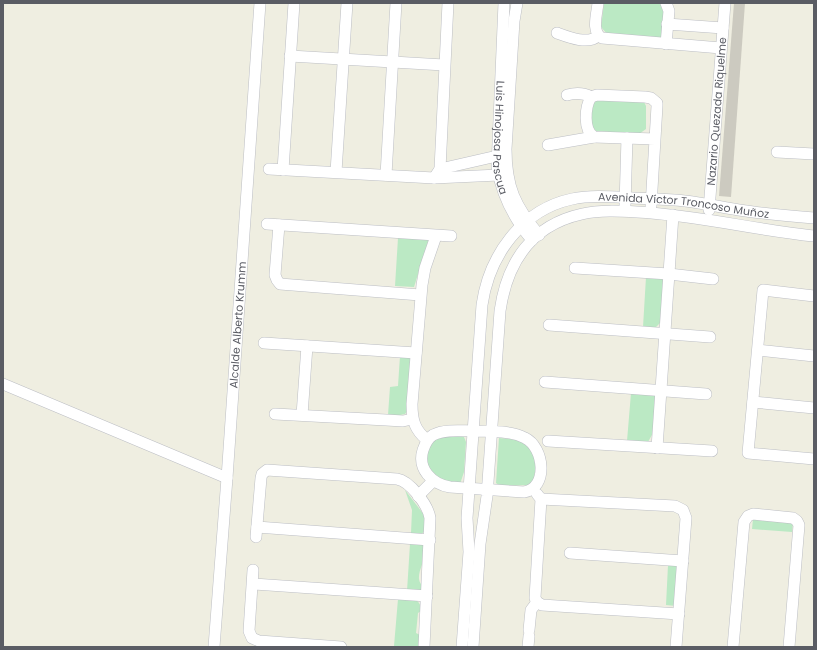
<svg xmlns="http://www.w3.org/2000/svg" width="817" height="650" font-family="Poppins,sans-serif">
<rect width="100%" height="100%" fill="#efeee1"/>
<!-- green -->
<path fill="#bbe9c4" d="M604 3H657L664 5 662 38 607 34 601 27Z
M598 99 644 102 646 106V129L639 134 596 131 591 126V105Z
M398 238 429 239 414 287 395 286Z
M646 277 662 279 664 282 660 323 655 328 643 327Z
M400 356 410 357 412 360 408 410 405 414 400 415H388L390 387 398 386Z
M631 393 653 394 656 396 653 433 648 442 627 441Z
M458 435 464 437 466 442 464 472 460 484 439 480 427 465C428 437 431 436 458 435Z
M499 438C507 439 516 438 524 443 536 450 538 471 532 483L528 485 500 486 496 483Z
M405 490 425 516 424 532 421 534 411 533 412 510Z
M753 519 793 522 792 532 752 529Z
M410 544 423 545C429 556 418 568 419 579 419 582 422 585 423 588L420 591H407Z
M668 565H679L676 606 666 605Z
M398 599C409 599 421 596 421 611L418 613 416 633 420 635 418 646H394Z"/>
<!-- building -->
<path fill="#cccac0" d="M734 3H745L731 197 719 196Z"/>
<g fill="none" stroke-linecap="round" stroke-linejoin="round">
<defs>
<g id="minor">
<path id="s1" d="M504 3 497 167C502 195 513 218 532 240"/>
<path d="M517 3 514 21 506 149C506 187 515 206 539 235"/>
<path d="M598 3C597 14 591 32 602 38L721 48"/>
<path d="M667 24 723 28"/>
<path d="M557 33C568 37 588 45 598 36"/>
<path d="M666 44 669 11 666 3"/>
<path d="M290 56 444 65"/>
<path d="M567 95C575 93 584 93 591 97"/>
<path d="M548 145 594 137"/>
<path d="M777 152 814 154"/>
<path d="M269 169 434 178 499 175"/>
<path d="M440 169 497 156"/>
<path d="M283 170 294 3"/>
<path d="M336 172 347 3"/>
<path d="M386 175 396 3"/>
<path d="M434 178 440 169 448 3"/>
<path d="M625 205 627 138"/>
<path d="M651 206 657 106V103L651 98 645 97 597 95 591 97C585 107 583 130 594 137L655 139"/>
<path id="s2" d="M709 210 725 3"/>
<path d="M267 224 451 236"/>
<path d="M279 225 275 275 277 280 280 284 420 295"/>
<path d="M575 268 669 274 713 279"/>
<path d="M814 296 763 290 748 453 814 459"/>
<path d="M549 325 710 337"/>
<path d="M264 343 416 353"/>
<path d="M758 350 814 356"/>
<path d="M545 382 706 394"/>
<path d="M3 384 227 478"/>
<path d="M753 402 814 408"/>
<path d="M275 414 386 420 403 421 412 419"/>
<path d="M302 415 307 346"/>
<path d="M473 431C490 432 510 430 525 438 544 447 549 488 524 492L450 487C432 484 417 469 423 450 425 444 428 438 433 435 445 429 461 431 473 431Z"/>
<path d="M427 440C415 430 412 421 412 404L422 285 425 268 436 236"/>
<path d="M548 441 712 451"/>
<path d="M657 448 673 215"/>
<path d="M537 494 541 499 535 598 537 602 542 605 679 614"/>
<path d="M418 496 433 481"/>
<path d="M541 499 675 506 683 510 686 518 676 647"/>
<path d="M257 527 430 540"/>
<path d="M256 537 261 478 262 474 267 470 397 479C410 481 428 505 430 518L424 647"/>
<path d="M570 553 683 561"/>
<path d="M253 570 249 631 252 638 259 641 341 647"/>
<path d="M253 584 427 596"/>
<path d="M529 630 531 610 537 602"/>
<path id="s3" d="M214 647 227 478 260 3"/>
<path id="s4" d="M462 647 469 552 467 518 468 504 482 305C489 256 521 210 572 199 592 195 613 197 633 198 650 199 667 199 685 201 703 203 720 207 739 210 764 214 789 216 814 218"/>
<path d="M473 647 480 544 487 496 500 311C507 262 532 225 582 214 600 210 619 211 637 212 697 215 755 230 814 236"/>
<path d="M528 647 529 636"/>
<path d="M733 647 744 522 748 516 753 514 793 518 797 521 799 525 789 647"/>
</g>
</defs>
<!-- minor casing -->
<use href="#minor" stroke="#bcbec4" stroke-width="12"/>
<!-- minor -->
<use href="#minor" stroke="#fff" stroke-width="11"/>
</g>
<g text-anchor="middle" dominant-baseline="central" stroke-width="3" stroke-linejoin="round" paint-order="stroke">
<!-- street labels -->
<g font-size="11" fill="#5a5c64" stroke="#fff">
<text stroke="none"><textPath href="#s2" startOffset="99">Nazario Quezada Riquelme</textPath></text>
<text stroke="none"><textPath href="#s1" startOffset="135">Luis Hinojosa Pascua</textPath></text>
<text stroke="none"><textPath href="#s4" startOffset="603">Avenida Víctor Troncoso Muñoz</textPath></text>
<text stroke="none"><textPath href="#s3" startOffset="323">Alcalde Alberto Krumm</textPath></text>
</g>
</g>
<!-- border -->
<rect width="817" height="650" fill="none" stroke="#5a5c64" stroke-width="8"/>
</svg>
